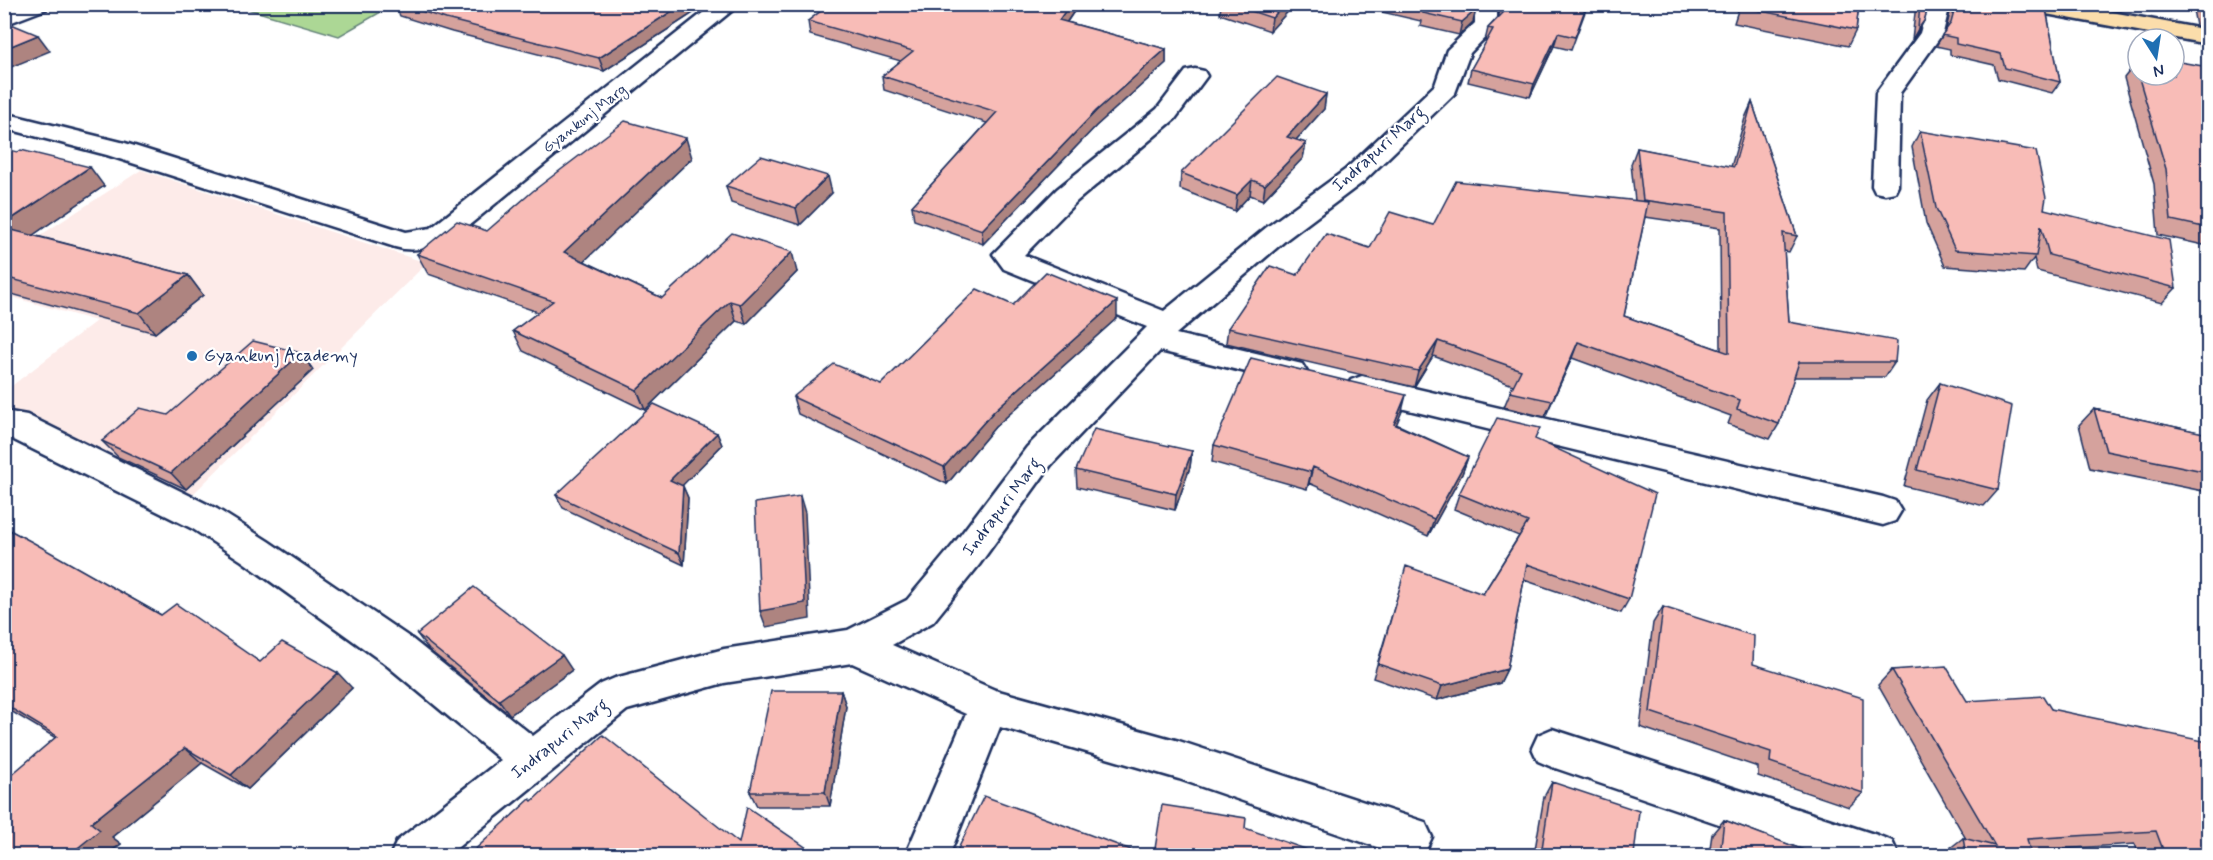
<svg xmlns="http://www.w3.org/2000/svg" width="2213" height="860" font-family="Mynerve,sans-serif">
<rect width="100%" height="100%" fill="#fff"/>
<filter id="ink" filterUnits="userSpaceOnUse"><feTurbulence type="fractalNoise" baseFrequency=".0167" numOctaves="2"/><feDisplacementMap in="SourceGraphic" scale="12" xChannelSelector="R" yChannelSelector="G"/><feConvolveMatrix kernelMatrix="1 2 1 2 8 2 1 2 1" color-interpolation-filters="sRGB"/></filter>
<g filter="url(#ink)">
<!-- built -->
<path fill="#fdebe9" d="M141 170 427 263 192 495 5 415V391L96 321 5 295V241L27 244Z"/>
<!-- green -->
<path fill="#acd795" stroke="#64837a" stroke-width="1.5" d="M234 5 393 4V5L339 36Z"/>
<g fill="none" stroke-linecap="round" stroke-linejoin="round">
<defs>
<path id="minor" d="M17 4H49L46 9 4 25V10Z
M714 4H740L451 240C432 247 415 253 395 247L107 155 4 128V113L125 143 406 232 431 228Z
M1475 4H1497V25L1470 53 1455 93 1363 182 1287 239 1176 334 1302 364 1307 372 1302 380 1291 383 1160 351 1051 465 979 565 933 622 892 645 995 690 1179 741 1425 822 1432 837 1425 852 1416 856H1403L1179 779 1000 727 949 856H905L966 714 852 663 724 683 627 710 447 856H390L397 841 501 760 384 663 242 561 193 529 4 435V411L27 415 217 509 268 541 412 639 533 736 601 684 615 678 724 649 848 630 907 600 953 545 1027 447 1147 327 1004 269 993 254 1057 189 1157 109 1186 71 1195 69 1204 71 1207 76 1175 119 1077 201 1024 255 1164 311 1267 227 1345 170 1435 85 1447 50 1475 23Z
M1928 4H1950L1943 33 1900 93 1898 186 1895 192 1885 194 1875 192 1872 186 1876 93 1920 33Z
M1362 376 1883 497 1895 501 1901 511 1895 521 1883 525 1351 396 1346 388 1351 380Z
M1552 729 1877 835 1892 841 1899 856H1813L1552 767 1538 761 1532 748 1538 735Z"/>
<path id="major" d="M2019 4H2069L2208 30V44L2030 11 2022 9Z"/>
</defs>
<!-- minor casing -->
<use href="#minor" stroke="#1b2f5e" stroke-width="5"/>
<!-- major casing -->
<use href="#major" stroke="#1b2f5e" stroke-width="5"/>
<!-- minor -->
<use href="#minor" fill="#fff" fill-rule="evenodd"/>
<!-- major -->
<use href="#major" fill="#fbddab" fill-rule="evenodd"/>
</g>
<!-- wall -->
<path fill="#d5a29d" stroke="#1b2f5e" stroke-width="1.5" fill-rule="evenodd" d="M395 4H707L604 71 452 32 400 16Z
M830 4H1079L1067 22 1166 49V63L1096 126 983 244 914 220 912 206 987 123 884 90 882 76 901 61 810 35 808 21Z
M1221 4H1295L1270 31 1220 14Z
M1499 4H1588L1571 50 1554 46 1530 97 1468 82 1471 69 1487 41H1485L1488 28 1499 16Z
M1740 4H1859L1856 30 1848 46 1734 23Z
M1916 4H1929L1924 21 1912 40Z
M1952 4H2045L2060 82 2052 93 1998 79 1994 65 1950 55V49L1936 46 1946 30Z
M2192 4H2208V29L2196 26Z
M1383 5V4H1476L1473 22 1459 35 1420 26 1421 21 1382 12Z
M2208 34V246L2158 235 2154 184 2124 78 2135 64 2138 75 2204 67 2200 45Z
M1326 94 1324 109 1296 140 1306 143 1303 158 1263 200 1250 195 1235 211 1180 189 1181 173Z
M1752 102 1797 236 1789 252 1784 251 1789 322 1895 362 1885 377H1794L1779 424 1770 439 1728 424 1731 416 1572 358 1545 417 1504 407 1513 385 1433 356 1414 387 1226 343 1228 328 1297 275 1433 225 1635 201 1631 164 1637 148 1731 167 1745 118ZM1645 217 1720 228 1721 350 1624 316Z
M1920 131 2044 209 2176 288 2162 303 2037 271 2034 258 2024 272 1945 266 1926 223 1912 147Z
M4 149 104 186 33 235 188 275 203 295 155 333 4 292Z
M692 158 584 261 662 298 797 272 746 324 736 321 645 410 523 351 513 331 538 312 428 274 417 254 487 231Z
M726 186 832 193 800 225 731 203Z
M1013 305 1117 318 995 427 947 484 798 414 793 397 881 384Z
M301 353 313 370 186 489 118 457 102 441 168 415Z
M1940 383 1998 490 1984 506 1904 486 1927 400Z
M2094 409 2208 434V492L2090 468 2079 425Z
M1402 411 1396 424 1468 457 1462 474 1428 536 1309 483 1307 489 1212 462 1214 445Z
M717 433 722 445 682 485 688 498 684 565 563 508 556 495Z
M1535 439 1629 599 1621 613 1524 580 1507 669 1500 683 1437 700 1373 678 1402 581 1483 594 1519 536 1454 509 1459 494Z
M1192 451 1190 467 1175 510 1077 487 1076 470Z
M4 527 161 615 260 662 352 688 248 789 202 763 112 837 121 844 106 855 56 738 4 707Z
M1663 607 1863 793 1849 807 1758 776V767L1640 727 1653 623Z
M417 634 572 670 510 715 429 650Z
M1892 670 1967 701 2051 709 2208 855H2139L2135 844 2030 851 2031 855H1946L1945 852 1963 838 1966 839 1878 685Z
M841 691 846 706 830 806H757L750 792Z
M1552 782 1634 855H1534L1544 797Z
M1724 820 1817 855H1709L1712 834Z
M957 851 1145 855H958Z"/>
<!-- shaded-wall -->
<path fill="#ae8480" stroke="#1b2f5e" stroke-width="1.5" d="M683 4H707L604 71 599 58Z
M1070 4H1079L1059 33V20Z
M1285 4H1295L1270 31 1272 18Z
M1476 10 1473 22 1459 35 1462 22Z
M1924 21 1918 32 1912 40 1918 29Z
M1558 33 1554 46 1530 97 1534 84Z
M38 35 50 51 4 70V49Z
M1166 49V63L1096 126 983 244 982 230 1096 111Z
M1326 94 1324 109 1285 152 1287 137Z
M686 138 692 158 573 272 564 252Z
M1306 143 1303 158 1263 200 1265 185Z
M90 167 104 186 17 246 4 232V224Z
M828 176 832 193 800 225 796 208Z
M1252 180 1250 195 1235 211 1237 195Z
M792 252 797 272 746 324 740 304Z
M188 275 203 295 155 333 139 313Z
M730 301 736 321 645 410 637 390Z
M1117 301V318L995 427 947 484 944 467 994 411Z
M1438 341 1433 356 1414 387 1418 371Z
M1578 342 1572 358 1545 417 1552 401Z
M301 353 313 370 186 489 171 473Z
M1406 395 1402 411 1390 440 1394 424Z
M717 433 722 445 676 492 670 480Z
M1192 451 1190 467 1175 510 1176 494Z
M1468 457 1462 474 1428 536 1434 519Z
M1313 467 1309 483 1307 489 1311 472Z
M683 486 688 498 684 565 679 553Z
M800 496 805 513 810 619 766 627 760 611Z
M562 655 572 670 510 715 499 700Z
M1507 669 1500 683 1437 700 1442 686Z
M338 673 352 688 248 789 231 775Z
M841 691 846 706 830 806 825 792Z
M185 748 202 763 112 837 121 844 106 855H69L91 823Z"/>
<!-- building -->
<path fill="#f8bcb7" stroke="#1b2f5e" stroke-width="1.5" d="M399 4H683L599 58 446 19Z
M830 4H1070L1059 20 1166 49 1096 111 982 230 912 206 997 112 882 76 913 51 808 21Z
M1230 4H1285L1272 18Z
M1404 4H1476V10L1462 22 1423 13 1425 9Z
M1502 4H1587L1575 37 1558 33 1534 84 1471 69 1493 29 1488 28 1503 13Z
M1741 4H1859L1856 30 1741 7Z
M1920 4H1929L1924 21 1918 29Z
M1956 4H2045L2060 82 2005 68 2001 54 1956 44V38L1942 35 1951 23Z
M2206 4H2208V11H2207Z
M4 21 38 35 4 49Z
M2174 61 2208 67V228L2171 220 2166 169 2138 75H2174Z
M2135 64H2138V74Z
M1277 77 1326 94 1287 137 1306 143 1265 185 1252 180 1237 195 1181 173Z
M1752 102 1797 236 1783 233 1789 322 1897 341 1895 362H1799L1779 424 1737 409 1740 400 1578 342 1552 401 1510 392 1521 370 1438 341 1418 371 1228 328 1270 266 1297 275 1326 234 1370 248 1390 212 1433 225 1456 181 1648 202 1624 316 1729 353 1727 212 1643 200 1637 148 1734 167Z
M625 121 686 138 564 252 662 298 732 233 792 252 740 304 730 301 637 390 513 331 553 301 417 254 457 221 487 231 533 191Z
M1920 131 2036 151 2046 198 2044 209 2169 240 2176 288 2049 255 2041 226 2036 256 1955 250 1936 208Z
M4 149 18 152 21 150 90 167 4 224Z
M761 156 828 176 796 208 726 186Z
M4 228 188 275 139 313 4 277Z
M1046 272 1117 301 994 411 944 467 793 397 834 364 881 384 977 289 1013 305Z
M253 341 301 353 171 473 102 441 140 408 168 415Z
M1251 358 1406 395 1394 424 1468 457 1434 519 1313 467 1311 472 1214 445Z
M1940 383 2012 406 1998 490 1917 470Z
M654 404 717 433 670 480 683 486 679 553 556 495Z
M2094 409 2208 434V472L2106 451Z
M1497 418 1540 428 1535 439 1655 494 1629 599 1527 564 1507 669 1442 686 1378 664 1406 566 1483 594 1528 522 1459 494Z
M1094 429 1192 451 1176 494 1076 470Z
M800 496 805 603 760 611 755 503Z
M4 527 34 543 161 615 176 604 260 662 282 642 338 673 231 775 185 748 91 823 100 830 69 855H4V781L57 736 4 704Z
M474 587 562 655 499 700 417 634Z
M1663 607 1754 636 1753 664 1863 698V793L1770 762 1771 752 1650 712Z
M1946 666 1967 701 2043 696 2051 709 2208 742V855H2165L2156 831 2027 839 2031 855H1966L1963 838 1995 846 1892 670Z
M771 691H841L825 792H750Z
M603 735 739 843 747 807 817 855H469L530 799 532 801Z
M1552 782 1639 811 1634 855H1541Z
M984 796 1145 855H970L957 851Z
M1162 805 1246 818 1245 828 1322 855H1154Z
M1724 820 1817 855H1720Z"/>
</g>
<!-- markers -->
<circle fill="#1f6fb2" stroke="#fff" stroke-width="2" cx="192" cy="356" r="6"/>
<g text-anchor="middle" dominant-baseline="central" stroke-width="4.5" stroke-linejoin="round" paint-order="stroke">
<!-- far-street labels -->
<g font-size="15" fill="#1b2f5e" stroke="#fff">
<text transform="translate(585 119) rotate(-38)">Gyankunj Marg</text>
</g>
<!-- street labels -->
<g font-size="18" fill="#1b2f5e" stroke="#fff">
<text transform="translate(1379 149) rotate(-42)">Indrapuri Marg</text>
<text transform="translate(1002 507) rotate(-53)">Indrapuri Marg</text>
<text transform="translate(560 739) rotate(-38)">Indrapuri Marg</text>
</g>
<!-- poi labels -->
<g font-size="18" fill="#1b2f5e" stroke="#fff" text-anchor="start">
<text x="204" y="356">Gyankunj Academy</text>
</g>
</g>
<!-- margin -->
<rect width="2213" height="860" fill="none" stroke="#fff" stroke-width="24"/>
<rect x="12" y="12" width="2189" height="836" fill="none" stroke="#1b2f5e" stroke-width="2" filter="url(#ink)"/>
<!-- north arrow -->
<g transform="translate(2156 57) rotate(168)"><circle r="28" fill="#ffffff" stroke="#a4acbf" stroke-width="1.5"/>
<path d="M0-4.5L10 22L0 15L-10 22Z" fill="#1f6fb2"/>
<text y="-9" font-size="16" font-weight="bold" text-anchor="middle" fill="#1b2f5e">N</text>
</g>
</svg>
